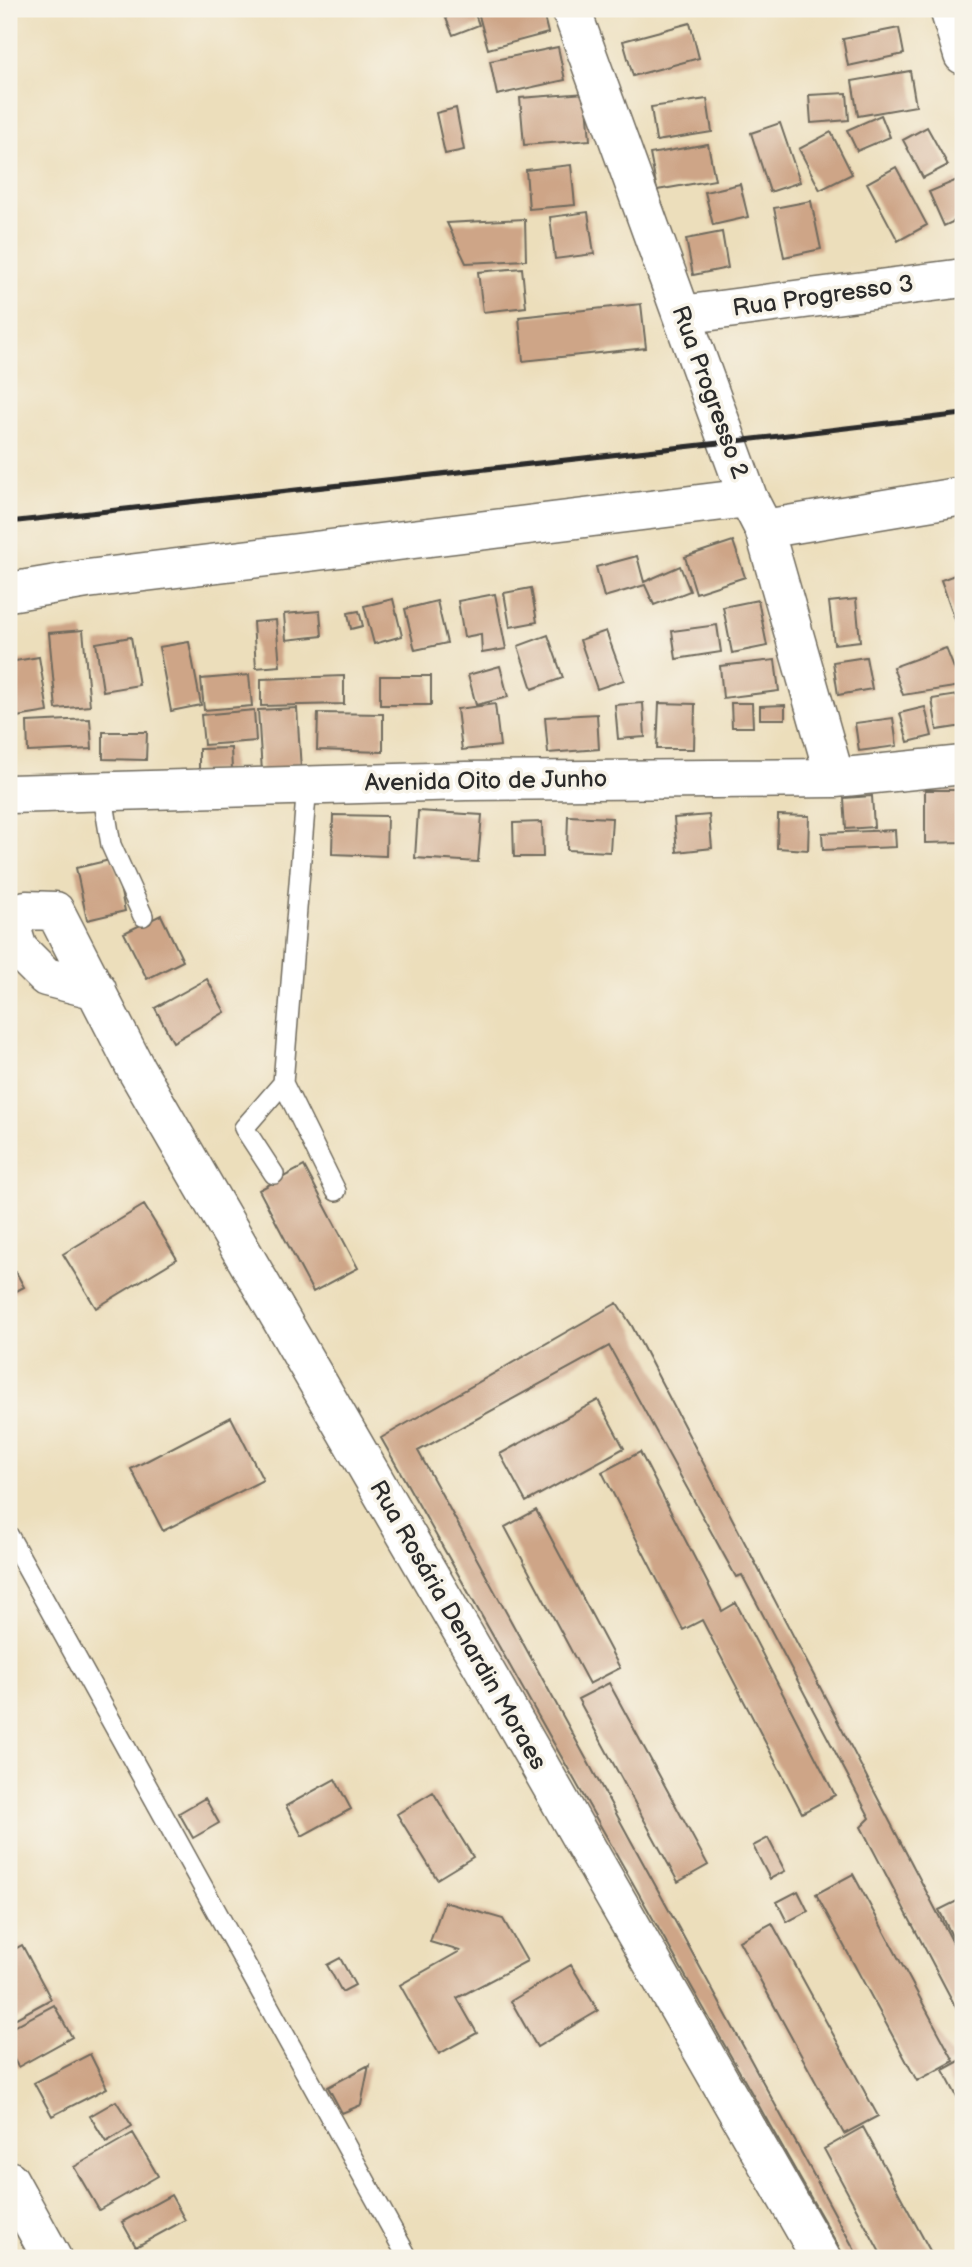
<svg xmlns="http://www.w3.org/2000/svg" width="972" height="2267" font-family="'Balsamiq Sans',sans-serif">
<rect width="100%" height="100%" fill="#f7f3e8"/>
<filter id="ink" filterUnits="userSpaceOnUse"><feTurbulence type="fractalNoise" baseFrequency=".0143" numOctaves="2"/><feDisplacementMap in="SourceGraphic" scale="14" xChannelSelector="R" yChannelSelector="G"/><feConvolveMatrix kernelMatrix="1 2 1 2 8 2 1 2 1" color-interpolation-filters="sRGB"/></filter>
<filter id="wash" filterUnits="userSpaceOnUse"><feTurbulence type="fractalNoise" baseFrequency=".00686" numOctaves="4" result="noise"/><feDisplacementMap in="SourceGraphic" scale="28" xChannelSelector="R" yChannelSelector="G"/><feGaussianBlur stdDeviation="1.57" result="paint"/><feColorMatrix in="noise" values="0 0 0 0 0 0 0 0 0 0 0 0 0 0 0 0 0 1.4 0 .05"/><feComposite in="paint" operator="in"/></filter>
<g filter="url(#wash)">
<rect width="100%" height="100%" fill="#ecdebb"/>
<g id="blocks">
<!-- building -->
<path fill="#cea587" d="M464 9H473L479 25 453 35 445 16Z
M490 9H542L548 33 488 49 478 12Z
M690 23 699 58 633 76 623 41Z
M899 28 904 54 848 66 843 39Z
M558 47 565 80 497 95 490 61Z
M910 71 916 106 858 116 852 81Z
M586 93 590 140 524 145 520 98Z
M847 93 849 120 811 123 809 95Z
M707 99 712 132 656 141 651 107Z
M456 108 464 150 445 154 436 113Z
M881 115 890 137 857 151 847 130Z
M780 123 800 182 770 192 751 133Z
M927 127 948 165 923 178 903 140Z
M831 132 852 174 820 190 799 149Z
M708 144 715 180 657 190 650 154Z
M571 165 575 205 529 209 526 170Z
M896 167 927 225 898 241 867 183Z
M957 180 963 195V217L944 226 929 192Z
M740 184 748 217 713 225 705 192Z
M811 201 821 249 784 257 774 208Z
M588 212 594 254 555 259 550 217Z
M525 219 526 260 466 263 447 223Z
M722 232 728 268 693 275 686 239Z
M522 268 526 307 483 312 478 272Z
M641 304 646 348 523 361 519 317Z
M733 541 745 577 696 593 685 557Z
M637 556 644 582 680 566 690 591 654 605 645 585 604 597 596 567Z
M963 572V642L941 580Z
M531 588 537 622 510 627 504 593Z
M495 594 506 649 482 653 481 634 464 637 458 601Z
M393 599 402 636 374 644 364 606Z
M856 599 860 641 834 644 829 602Z
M758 600 767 646 732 653 723 607Z
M437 601 447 643 415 650 405 609Z
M320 611 322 636 286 640 284 614Z
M359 611 363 626 351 629 348 613Z
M276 620 280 666 256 668 253 622Z
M717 625 721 652 676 659 672 631Z
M83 630 90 706 56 709 49 633Z
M606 631 624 680 597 689 580 640Z
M548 635 563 678 532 689 518 646Z
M131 637 139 685 103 691 96 643Z
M189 642 201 705 171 711 159 647Z
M946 648 961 686 903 695 893 667Z
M39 657 48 712 10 718 9 662Z
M866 657 872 689 838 695 833 662Z
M775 660 779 691 723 698 720 666Z
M500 666 508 697 476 705 468 675Z
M249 675 252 706 204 710 201 679Z
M344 676V704L261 706V679Z
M380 676H431V705H380Z
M958 695 963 726 937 730 932 699Z
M643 703 645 737 618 739 615 705Z
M659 703 695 704 694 749H657Z
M731 703H752L753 727H732Z
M495 704 500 746 462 750 457 709Z
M785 705V719H760V706Z
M925 707 932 736 908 742 900 713Z
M297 708 301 770 262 772 258 710Z
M254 710 256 741 204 745 201 715Z
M318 713 383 714V752L317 750Z
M597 714 599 749 548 753 545 717Z
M893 718 897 746 859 751 855 723Z
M90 719 92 749 28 752 27 722Z
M103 732H147L146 760 103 759Z
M231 748 232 770 199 771V749Z
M925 790H963V842L925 843Z
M872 796 874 827 846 829 844 798Z
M418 811 482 815 478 862 415 858Z
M333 815 387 816 386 856 332 854Z
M709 815 712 848 677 852 674 818Z
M778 815 809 816 808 850 777 848Z
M568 816 612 818 610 852 567 850Z
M542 822 543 857H514L513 823Z
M895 830 896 847 823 850 822 833Z
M114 859 125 911 87 920 76 868Z
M161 915 183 961 147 979 124 933Z
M207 979 225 1012 173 1042 155 1008Z
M304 1166 358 1268 313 1292 259 1190Z
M144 1205 177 1259 96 1308 63 1254Z
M16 1272 24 1287 9 1295V1276Z
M617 1303 632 1326 963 1962V2021L861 1827 870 1818 742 1575 736 1577 609 1346 418 1451 859 2258H845L381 1438Z
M598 1400 624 1448 526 1502 500 1454Z
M231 1417 263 1480 163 1531 131 1469Z
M640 1452 722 1611 736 1603 835 1795 802 1813 702 1620 683 1630 602 1472Z
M536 1510 620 1668 589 1684 505 1527Z
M609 1683 708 1865 678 1882 578 1699Z
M335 1779 351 1809 302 1836 286 1806Z
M433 1792 473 1857 437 1879 397 1814Z
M205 1798 219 1823 193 1838 179 1813Z
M768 1838 785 1871 770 1879 753 1846Z
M853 1874 954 2061 917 2081 816 1894Z
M798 1891 808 1911 787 1922 777 1902Z
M963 1898V1958L939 1910Z
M444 1902 503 1919 527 1961 457 1998 477 2033 439 2054 400 1985 460 1951 430 1942Z
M772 1923 878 2116 844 2134 739 1941Z
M22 1945 51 1999 9 2022V1952Z
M340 1958 355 1985 342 1992 327 1965Z
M571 1965 598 2011 537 2047 511 2001Z
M54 2005 72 2037 18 2067 9 2050V2029Z
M90 2054 107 2088 52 2116 34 2083Z
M963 2059V2108L943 2070Z
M369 2065 361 2105 342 2113 328 2087Z
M116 2101 132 2126 106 2142 90 2116Z
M863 2127 934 2258H883L824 2149Z
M133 2133 158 2176 99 2210 74 2167Z
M171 2195 185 2220 136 2247 122 2222Z"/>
</g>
</g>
<g filter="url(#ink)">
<use href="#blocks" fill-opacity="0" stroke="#6f6a5d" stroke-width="2"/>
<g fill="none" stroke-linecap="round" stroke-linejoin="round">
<defs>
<path id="lane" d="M102 790 111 845 143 916
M283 1083 336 1191
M274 1174 244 1128 283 1083 307 784
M9 1536 408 2258"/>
<path id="street" d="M571 9 748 498 764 529 835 778
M949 9 963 55
M682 315 963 278
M764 529 963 496
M9 592 87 579 748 498
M9 794 466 781 835 778 963 765
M97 990 46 977 18 949 11 927 26 910 55 911 136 1069 517 1726 821 2258
M9 2180 52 2258"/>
</defs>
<!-- lane casing -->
<use href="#lane" stroke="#6f6a5d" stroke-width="22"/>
<!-- street casing -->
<use href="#street" stroke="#6f6a5d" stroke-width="41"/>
<!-- lane -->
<use href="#lane" stroke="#fff" stroke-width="19"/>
<!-- street -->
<use href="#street" stroke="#fff" stroke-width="38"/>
<!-- rail -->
<path stroke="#2b2b2b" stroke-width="5" d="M9 522 728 442 963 414"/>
</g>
</g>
<g text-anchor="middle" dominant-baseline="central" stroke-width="7" stroke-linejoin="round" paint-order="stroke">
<!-- street labels -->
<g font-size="24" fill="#2b2b2b" stroke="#f7f3e8">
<text transform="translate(823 296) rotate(-8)">Rua Progresso 3</text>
<text transform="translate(710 392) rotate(70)">Rua Progresso 2</text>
<text transform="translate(486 781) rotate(-1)">Avenida Oito de Junho</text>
<text transform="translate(458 1625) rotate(60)">Rua Rosária Denardin Moraes</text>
</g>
</g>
<!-- margin -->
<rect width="972" height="2267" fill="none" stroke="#f7f3e8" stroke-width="35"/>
</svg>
